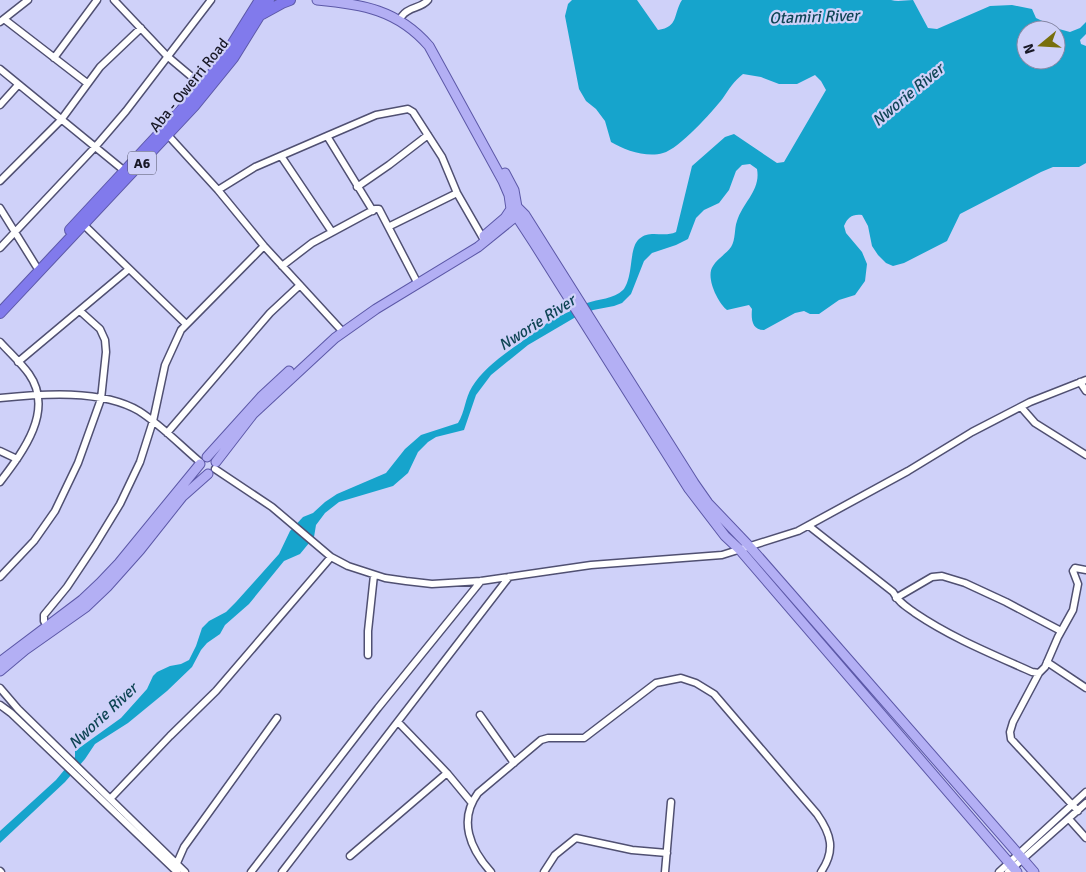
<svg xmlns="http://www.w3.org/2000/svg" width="1086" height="872" font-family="Signika,sans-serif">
<rect width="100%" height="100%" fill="#cfd1f9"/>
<!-- water -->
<path fill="#16a4cc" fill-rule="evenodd" d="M572 0H637L658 30C679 27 673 14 682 0H891C898 2 905 0 913 0L928 28 937 29 990 6 1012 5 1032 9 1036 18 1059 29 1070 32 1080 28 1086 22V34L1080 40 1081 44 1086 46V163L1079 167H1053L1041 172 960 214 947 241 904 263 893 266 886 263 878 255 872 246 868 226 862 215C852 214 848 217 844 226L846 233 862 252 867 264 865 281 855 295 839 300 819 314H810L804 311 795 313 764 330C752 330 751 319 752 309L749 305 727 310C718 303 705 277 713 266 717 259 726 254 731 247 736 239 734 229 737 221 743 202 761 190 757 169L750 164 742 165 736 171 729 190 719 203 704 210 696 218 688 239 676 245 652 253 644 261 631 294 622 303 614 306 593 310 574 318 528 345 491 375 476 395 464 430 436 437 428 442 418 452 408 473 393 486 339 502 325 513 316 525 314 537 300 554 284 561 249 604 225 625 220 634 207 643 201 650 192 667 167 691 128 723 95 744 85 759 65 782 0 843V831L56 780 75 757V751L121 718 147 689 153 676 157 672 170 666 181 664 189 660 196 646 202 628 209 621 226 612 236 602 279 554 290 531 303 517 313 513 325 502 337 494 386 473 405 449 421 435 458 423C465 412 465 398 472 387 488 360 528 340 552 319 564 315 575 308 587 303 598 299 614 299 623 290 626 287 628 280 629 276 632 265 631 246 639 239 650 229 663 238 676 232L692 166 725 137 734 134 777 163 784 162 826 90 821 81 815 75 797 84H779L761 77 743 74C734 81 729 89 723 98 712 112 679 149 663 153 647 158 624 150 611 142L605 121 596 109 586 101 579 89 565 16 568 4ZM1026 30H1056V60H1026Z"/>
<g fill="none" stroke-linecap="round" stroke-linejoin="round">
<defs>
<path id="minor" d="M114 0 167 56 205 88
M402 16C409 6 421 9 428 0
M4 19 87 83
M0 22 28 0
M54 58 97 0
M0 69 127 173
M0 105 18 85
M166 133 218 190 264 246 343 332
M327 136 373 211
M281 156 332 232
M0 181 61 120 100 67 141 28
M357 187 389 165 428 135
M218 190 255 167 327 136 376 115 408 109 413 112 442 157 457 193 484 240
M0 208 36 266
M84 225 186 324
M390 226 457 193
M0 248 96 146 126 111 211 0
M282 266 312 243 375 209H379L418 284
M0 342C10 353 21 363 29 374 55 411 22 453 0 482
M18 362 129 269
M1080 382 1086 391
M0 398C41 394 102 389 139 411 161 425 180 445 200 462
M1021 407 1035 423 1086 455
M167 433 270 313 300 285
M0 451 17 459
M215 469 272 507 331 557 348 566 385 578 406 581 432 584 481 581 591 565 722 555 798 531 908 471 972 432 1030 402 1086 380
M809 526 893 592C898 602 907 607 915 613 952 638 992 654 1032 672L1039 673 1045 667 1058 637 1073 610 1078 584 1073 571 1075 568 1086 570
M0 577 34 541 55 511 78 463 101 399 106 352 105 340 100 329 80 311
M896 598 932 577 942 576 965 583 1006 602 1061 631
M49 629 44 621V615L67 587 95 545 120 504 140 462 153 421 165 365 181 330 264 246
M368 655V631L374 575
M1047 662 1086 688
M1039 673 1013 722 1010 732 1011 739 1078 811
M0 688 18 709 185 872
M0 705 11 713 177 872
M480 715 514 763
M398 722 447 773 471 802
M111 798 170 736 216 691 331 557
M1069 819 1086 838
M350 856 447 773
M177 863 184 847 277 718
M0 871 1 872
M251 872 378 708 481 581
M282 872 509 577
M491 872C470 849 458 820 478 793L541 740 548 738H584L656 683 681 678 696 683 714 694 817 814C831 834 836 850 821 872
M544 872 555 855 576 838 632 850 667 853
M665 872 671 802
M999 872 1086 792
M1008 872 1086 803"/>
<path id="major" d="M317 0C362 4 398 10 429 46L503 181 509 195 511 209 515 217 519 220 534 243 689 489 725 536 740 550 1017 872
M517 207 525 215 694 483 708 503 750 547 1034 872
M484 236 505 218 511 209 515 208
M207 457 262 396 289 371
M216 462 253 414 335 338 376 309 478 247 515 217 517 207 514 190 505 173
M0 662 82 600 100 583 119 563 200 464
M0 671 25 650 86 607 107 587 140 550 182 497 208 474"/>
<path id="highway" d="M262 14 282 3 290 0
M70 230 187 104 220 64 260 0
M0 313 194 106 233 58 269 0"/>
</defs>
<!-- minor casing -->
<use href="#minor" stroke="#505072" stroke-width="9"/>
<!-- major casing -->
<use href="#major" stroke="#5c58a7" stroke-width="11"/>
<!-- highway casing -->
<use href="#highway" stroke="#5c58a7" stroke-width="12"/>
<!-- minor -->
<use href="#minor" stroke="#fff" stroke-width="6"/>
<!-- major -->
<use href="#major" stroke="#b3aff4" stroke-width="9"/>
<!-- highway -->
<use href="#highway" stroke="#817aec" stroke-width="10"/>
</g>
<g text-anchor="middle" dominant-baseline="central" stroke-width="4.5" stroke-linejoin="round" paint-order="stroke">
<!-- shield labels -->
<rect fill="#cfd1f9" stroke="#4f5065" stroke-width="1" x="128" y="151.5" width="28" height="23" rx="4"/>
<g font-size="14" font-weight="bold" fill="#181826">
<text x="142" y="163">A6</text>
</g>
<!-- street labels -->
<g font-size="15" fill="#181826" stroke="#cfd1f9">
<text transform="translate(189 85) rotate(-51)">Aba - Owerri Road</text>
</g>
<!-- water labels -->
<g font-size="16" font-style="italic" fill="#0f4555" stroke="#cfd1f9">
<text transform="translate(814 17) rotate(-2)">Otamiri River</text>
<text transform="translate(908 95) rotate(-40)">Nworie River</text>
<text transform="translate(537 323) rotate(-33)">Nworie River</text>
<text transform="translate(103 716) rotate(-43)">Nworie River</text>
</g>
</g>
<!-- north arrow -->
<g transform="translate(1041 45) rotate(252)"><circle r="24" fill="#cfd1f9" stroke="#8687a5"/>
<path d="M0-4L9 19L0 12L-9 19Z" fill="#786f0d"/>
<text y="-8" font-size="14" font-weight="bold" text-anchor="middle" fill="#181826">N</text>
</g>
</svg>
